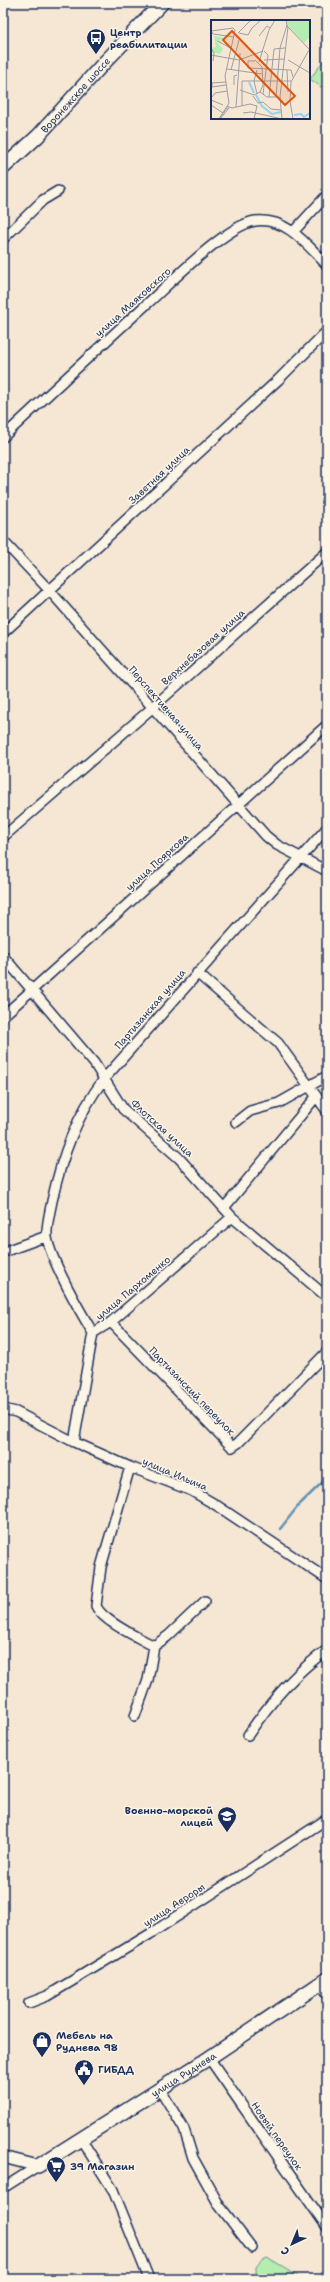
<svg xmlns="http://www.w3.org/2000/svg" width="330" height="2282" font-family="'Shantell Sans',sans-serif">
<rect width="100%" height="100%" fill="#f6e7d4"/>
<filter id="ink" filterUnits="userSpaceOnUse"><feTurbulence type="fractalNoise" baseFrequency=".025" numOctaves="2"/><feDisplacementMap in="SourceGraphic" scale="8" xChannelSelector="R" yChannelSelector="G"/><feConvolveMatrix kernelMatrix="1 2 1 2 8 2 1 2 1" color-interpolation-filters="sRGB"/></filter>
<g filter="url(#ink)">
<!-- green -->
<path fill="#b5edb0" stroke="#688e87" d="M324 60 327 63V91L310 79Z
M267 2258 302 2279H259L256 2275V2267L262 2260Z"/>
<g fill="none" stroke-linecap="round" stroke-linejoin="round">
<!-- stream -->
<path stroke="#6192b6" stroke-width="2.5" d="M280 1529 299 1505 327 1478"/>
<defs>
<path id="minor" d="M294 231 327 195
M3 239 43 200 58 191
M3 437C51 392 99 347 148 303 170 283 227 225 255 221 287 217 307 245 327 265
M3 541 50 591 266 836 277 845 327 871
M3 633 278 380 327 331
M3 837 152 708 327 552
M3 956 94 1063 123 1109 179 1158 232 1217 327 1297
M197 973 278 1043 327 1111
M3 1016 327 725
M236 1122 250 1111 279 1103 327 1076
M224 1208 316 1097
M3 1252 47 1236
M111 1322 232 1447 238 1443 327 1352
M93 1333C81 1313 50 1259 47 1237 46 1226 50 1212 52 1201 62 1156 76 1116 104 1079L327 828
M3 1409 16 1412 74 1442 130 1467 192 1491 216 1505 327 1579
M74 1442 93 1333 111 1322 232 1217
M130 1467 101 1567 96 1606C102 1621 139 1638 154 1646
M135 1716 148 1680 154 1646 168 1636 205 1601
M248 1735C270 1702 294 1673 327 1650
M319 1984 327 1995
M29 2003 47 1996 150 1934 327 1819
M209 2058 327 2227
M160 2089 184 2129 193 2158 219 2205 252 2248
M81 2139 113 2190 149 2279
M3 2188 38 2166"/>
<path id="tertiary" d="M3 2157 38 2166"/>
<g id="secondary">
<path id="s1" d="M3 168 38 136 102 65 162 3"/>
<path id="s2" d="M38 2166 209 2058 327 1979"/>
</g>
</defs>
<!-- minor casing -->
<use href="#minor" stroke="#1b2f5e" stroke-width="12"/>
<!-- tertiary casing -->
<use href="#tertiary" stroke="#1b2f5e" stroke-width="14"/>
<!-- secondary casing -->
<use href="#secondary" stroke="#1b2f5e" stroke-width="16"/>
<!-- minor -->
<use href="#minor" stroke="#fcf5e5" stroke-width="9"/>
<!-- tertiary -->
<use href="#tertiary" stroke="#fcf5e5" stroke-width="11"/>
<!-- secondary -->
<use href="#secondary" stroke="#fcf5e5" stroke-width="13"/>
</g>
</g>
<!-- icons -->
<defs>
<symbol id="bus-pin" viewBox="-11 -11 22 30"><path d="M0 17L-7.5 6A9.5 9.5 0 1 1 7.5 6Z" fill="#1b2f5e" stroke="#fcf5e5"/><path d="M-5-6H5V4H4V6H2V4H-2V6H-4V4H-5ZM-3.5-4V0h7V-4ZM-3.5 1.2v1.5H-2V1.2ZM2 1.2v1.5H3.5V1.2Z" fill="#fff"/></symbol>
<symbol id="school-pin" viewBox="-11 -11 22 30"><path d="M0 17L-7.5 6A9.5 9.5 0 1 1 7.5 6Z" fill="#1b2f5e" stroke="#fcf5e5"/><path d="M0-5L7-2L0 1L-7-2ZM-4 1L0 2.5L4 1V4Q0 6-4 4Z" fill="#fff"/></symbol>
<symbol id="shop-pin" viewBox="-11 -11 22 30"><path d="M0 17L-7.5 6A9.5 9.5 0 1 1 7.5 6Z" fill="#1b2f5e" stroke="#fcf5e5"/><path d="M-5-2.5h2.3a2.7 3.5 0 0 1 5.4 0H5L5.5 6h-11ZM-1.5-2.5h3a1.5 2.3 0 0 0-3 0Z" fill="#fff"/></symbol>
<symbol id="civic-pin" viewBox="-11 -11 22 30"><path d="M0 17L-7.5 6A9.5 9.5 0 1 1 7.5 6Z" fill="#1b2f5e" stroke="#fcf5e5"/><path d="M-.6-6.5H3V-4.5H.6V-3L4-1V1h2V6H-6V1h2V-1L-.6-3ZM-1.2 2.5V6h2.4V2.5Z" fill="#fff"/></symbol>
<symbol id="supermarket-pin" viewBox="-11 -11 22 30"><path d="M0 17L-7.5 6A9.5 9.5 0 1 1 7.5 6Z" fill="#1b2f5e" stroke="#fcf5e5"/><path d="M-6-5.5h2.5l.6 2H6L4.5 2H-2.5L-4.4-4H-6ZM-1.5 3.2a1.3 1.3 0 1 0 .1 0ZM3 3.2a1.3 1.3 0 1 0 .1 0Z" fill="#fff"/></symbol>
</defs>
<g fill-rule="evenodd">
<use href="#bus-pin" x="85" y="27" width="22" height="30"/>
<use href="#school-pin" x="216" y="1805" width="22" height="30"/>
<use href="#shop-pin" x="31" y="2030" width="22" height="30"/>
<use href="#civic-pin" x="73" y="2058" width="22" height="30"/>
<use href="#supermarket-pin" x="45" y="2155" width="22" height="30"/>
</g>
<g text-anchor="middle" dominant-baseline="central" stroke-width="3" stroke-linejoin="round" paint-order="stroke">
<!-- poi labels -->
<g font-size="10" font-weight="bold" fill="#1b2f5e" stroke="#fcf5e5" text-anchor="start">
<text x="110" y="32">Центр<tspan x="110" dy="12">реабилитации</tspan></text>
<text x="213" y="1810" text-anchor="end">Военно-морской<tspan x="213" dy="12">лицей</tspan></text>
<text x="56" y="2035">Мебель на<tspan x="56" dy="12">Руднева 98</tspan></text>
<text x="98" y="2069">ГИБДД</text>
<text x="70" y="2166">39 Магазин</text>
</g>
<!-- street labels -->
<g font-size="10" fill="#1b2f5e" stroke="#fcf5e5">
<text stroke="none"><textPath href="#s1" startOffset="103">Воронежское шоссе</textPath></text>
<text transform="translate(133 302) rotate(-42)">улица Маяковского</text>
<text transform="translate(159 475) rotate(-43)">Заветная улица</text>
<text transform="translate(203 647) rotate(-42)">Верхнебазовая улица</text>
<text transform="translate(166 708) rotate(49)">Перспективная улица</text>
<text transform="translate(157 862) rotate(-42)">улица Пояркова</text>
<text transform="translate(150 1009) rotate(-49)">Партизанская улица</text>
<text transform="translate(162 1128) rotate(42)">Флотская улица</text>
<text transform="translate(133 1288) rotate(-40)">улица Пархоменко</text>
<text transform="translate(192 1391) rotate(46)">Партизанский переулок</text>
<text transform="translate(175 1474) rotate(23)">улица Ильича</text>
<text transform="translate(174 1905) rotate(-33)">улица Авроры</text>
<text stroke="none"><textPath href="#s2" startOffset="172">улица Руднева</textPath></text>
<text transform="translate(277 2136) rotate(55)">Новый переулок</text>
</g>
</g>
<!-- overview -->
<g transform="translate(211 20)">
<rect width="99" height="99" fill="#f6e7d4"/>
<path d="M76 0H99L98 18 93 23 76 5ZM3 16 14 18 9 20 12 23 5 21 12 29 9 34 0 32V28L5 27Z" fill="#b5edb0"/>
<path fill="none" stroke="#8fd4f0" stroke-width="2" d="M38 62 43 73M45 75 51 86 61 94 70 92M83 95 90 94 93 97 99 93"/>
<path fill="none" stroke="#9e9da5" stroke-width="1" d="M75 0 76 6 99 30M0 11 22 8 24 10 23 15M0 11 2 14 23 17M27 13 40 0M28 13 37 15 41 8 50 0M48 16 56 6 59 8M6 21 20 28M0 28 3 33 2 41M0 35 28 40 52 31M44 40 51 47 52 65 49 72M53 40 74 39M77 40 99 53M44 41H37V48L80 50 82 57M48 42 58 10 64 0M16 49 51 54M20 50 28 20M76 50 77 72M0 63 15 62M1 63V67L15 65M23 65V56L26 55M29 70 43 75 49 72 56 77H67M46 74 43 61 46 50M52 74 57 35 53 31M42 76 47 83 52 82 60 89 70 90M1 77 4 73 16 71M58 77 63 29 74 28M65 77 69 28 76 5M0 80 12 85M0 85 12 93M16 86 21 88 39 84 46 86M31 86V61H80M25 87 29 33M32 93 40 92 71 99M8 99 18 83 14 56 23 15M8 99 16 88H18L9 99M43 99 46 86M71 99 69 77 77 7M82 99 79 81 80 62 98 30"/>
<path fill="#de5710" fill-opacity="0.15" stroke="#de5710" stroke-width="2" d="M21 11 84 76 74 85 12 20Z"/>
<rect width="99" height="99" fill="none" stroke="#1b2f5e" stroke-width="2"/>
</g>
<!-- margin -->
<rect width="330" height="2282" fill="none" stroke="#fcf5e5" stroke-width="16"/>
<rect x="8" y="8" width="314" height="2266" fill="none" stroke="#1b2f5e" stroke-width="1.5" filter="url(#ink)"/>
<!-- north arrow -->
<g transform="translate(292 2244) rotate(224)" stroke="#fcf5e5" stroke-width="3" paint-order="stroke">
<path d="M0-3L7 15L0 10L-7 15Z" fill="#1b2f5e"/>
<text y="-6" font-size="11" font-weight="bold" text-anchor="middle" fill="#1b2f5e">С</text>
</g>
</svg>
